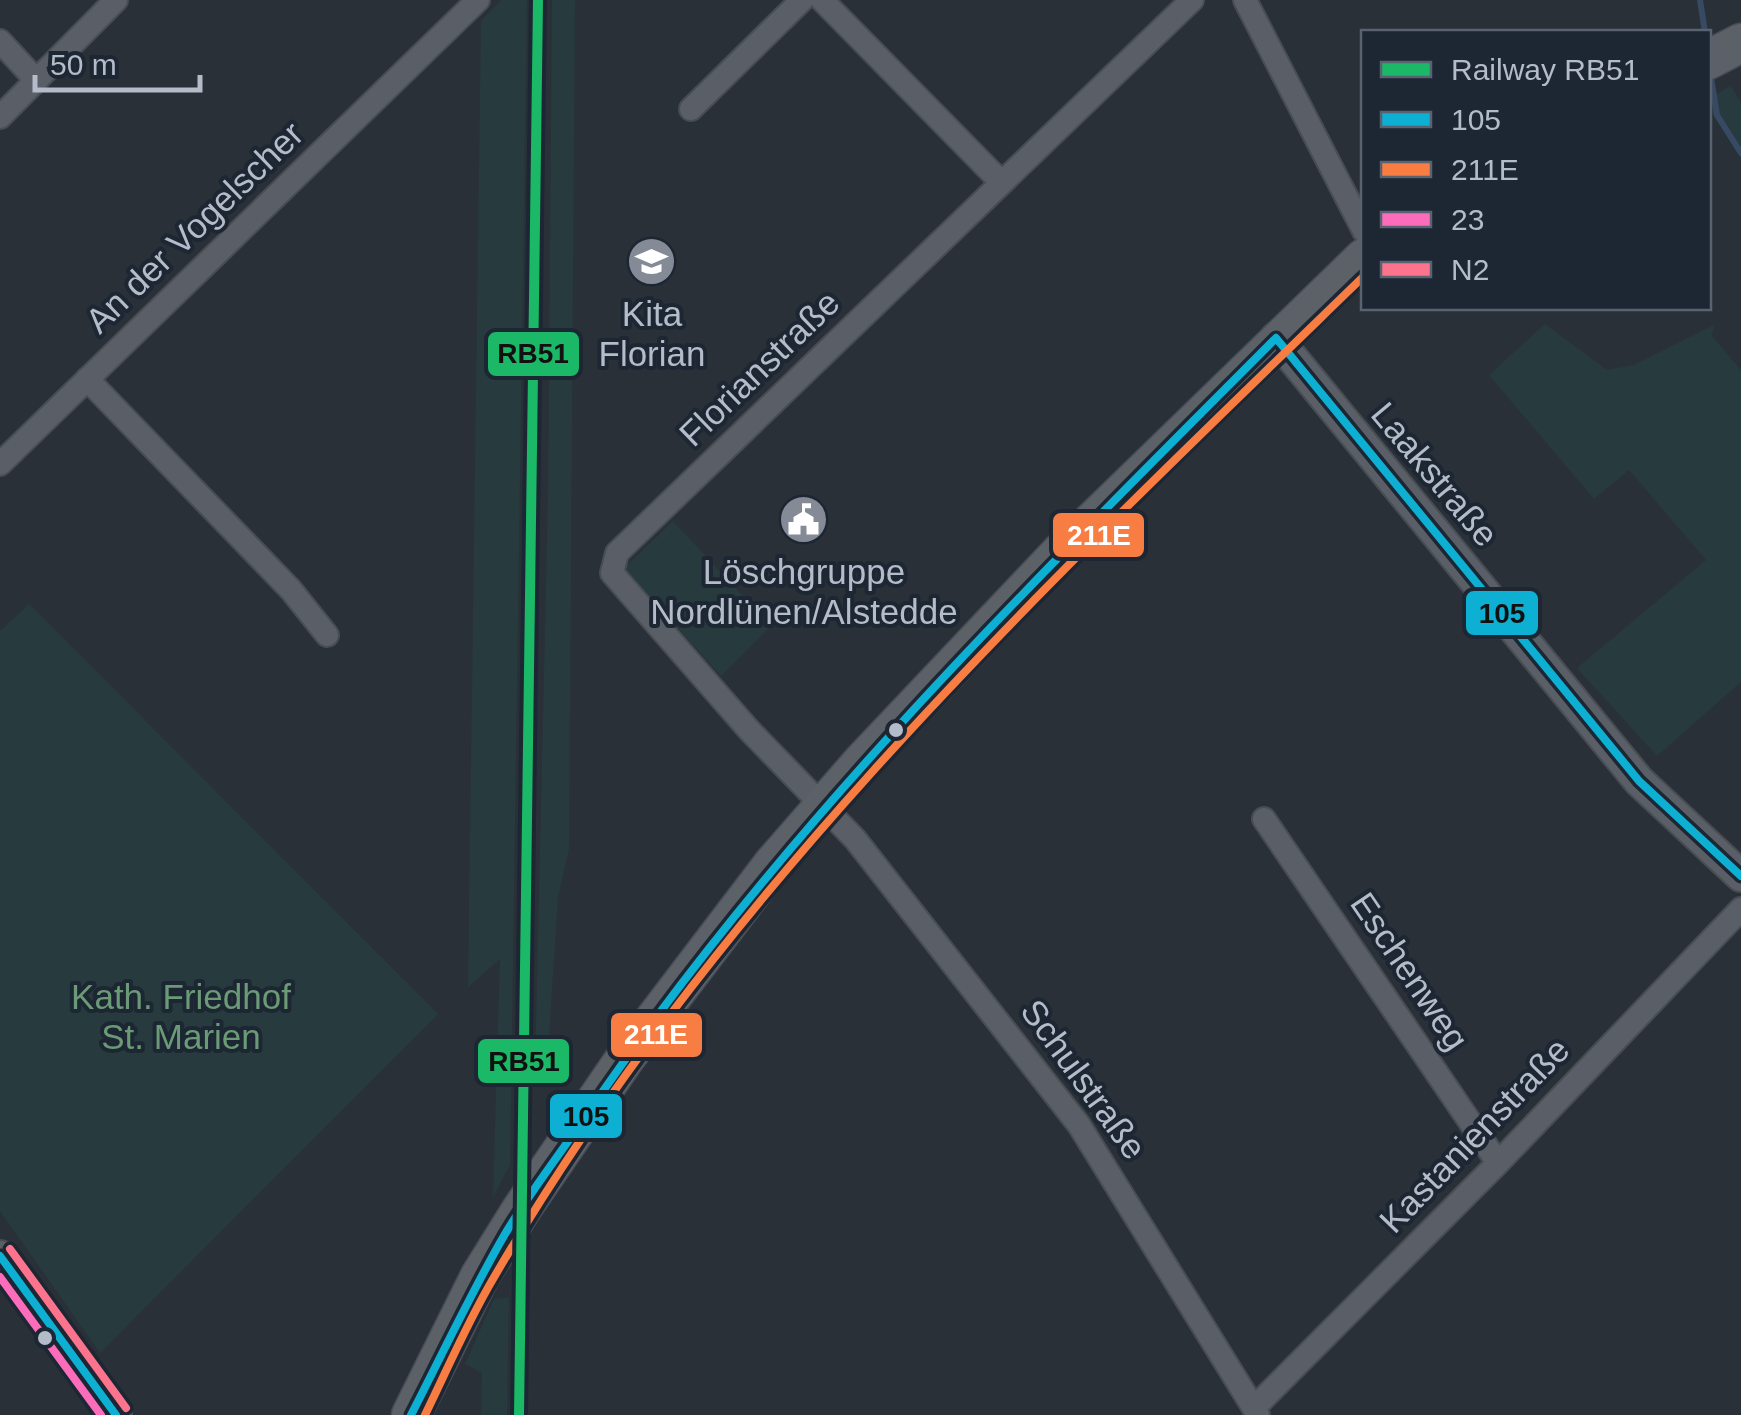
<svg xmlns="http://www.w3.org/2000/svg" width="1741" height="1415" font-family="Arial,sans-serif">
<rect width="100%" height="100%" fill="#2a3038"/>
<!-- green -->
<path fill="#273a3e" d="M501 0H527L510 1165 493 1197 500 959 468 987 481 21Z
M552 0H575L569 849 558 897 547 1069 535 1071 548 495Z
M1731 86 1741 102V159L1709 109V98Z
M1545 324 1607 370 1634 365 1714 325 1712 336 1741 370V682L1657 756 1577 668 1706 560 1629 470 1594 499 1489 375Z
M673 521 771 626 721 676 624 568Z
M29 604 438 1014 100 1353 0 1211V631Z
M509 1297 507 1415H481L482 1373 465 1364 494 1299Z"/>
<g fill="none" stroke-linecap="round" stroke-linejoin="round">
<!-- stream -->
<path stroke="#384963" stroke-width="6" d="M1700 0 1705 32
M1710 71 1717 115 1741 153"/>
<defs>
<path id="minor" d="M822 0 1001 182
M1192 0 617 553 612 573 749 730 855 839 1079 1125 1258 1415
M1245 0 1364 231
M0 41 36 80
M691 109 802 0
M0 117 116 0
M87 379 291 590 327 635
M0 464 478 0
M1264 819 1498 1163
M1254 1408 1498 1163 1741 909"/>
<path id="tertiary" d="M1276 338 1639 781 1741 876
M0 1256 116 1415"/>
<path id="primary" d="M1708 60 1741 43
M411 1415 480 1276 521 1210 626 1057 773 864 863 761 1060 553 1364 258"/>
</defs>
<!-- minor casing -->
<use href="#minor" stroke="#484c53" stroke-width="26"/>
<!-- tertiary casing -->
<use href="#tertiary" stroke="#484c53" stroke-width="34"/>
<!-- primary casing -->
<use href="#primary" stroke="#484c55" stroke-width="41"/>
<!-- minor -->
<use href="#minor" stroke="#5a5e66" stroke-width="22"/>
<!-- tertiary -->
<use href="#tertiary" stroke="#5a5e66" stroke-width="30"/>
<!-- primary -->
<use href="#primary" stroke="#5c6168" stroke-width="38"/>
<defs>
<path id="bus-1" d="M1276 338 1639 781 1741 876
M0 1256 116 1415
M411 1415C441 1357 469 1297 501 1241 527 1195 561 1153 590 1110 786 823 1032 583 1276 338"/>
<path id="bus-2" d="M425 1415C447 1370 467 1323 493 1279 718 893 1046 584 1364 276"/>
<path id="bus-3" d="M0 1277 101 1415"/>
<path id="bus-4" d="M10 1249 126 1408"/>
</defs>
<!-- bus-1 casing -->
<use href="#bus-1" stroke="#1d2633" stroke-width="15"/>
<!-- bus-2 casing -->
<use href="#bus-2" stroke="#1d2633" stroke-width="15"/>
<!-- bus-3 casing -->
<use href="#bus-3" stroke="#1d2633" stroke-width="15"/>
<!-- bus-4 casing -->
<use href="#bus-4" stroke="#1d2633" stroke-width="15"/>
<!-- bus-1 -->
<use href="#bus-1" stroke="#0dafd3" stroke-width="8"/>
<!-- bus-2 -->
<use href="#bus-2" stroke="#f77d43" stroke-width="8"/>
<!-- bus-3 -->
<use href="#bus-3" stroke="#fb6dba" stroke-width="8"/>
<!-- bus-4 -->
<use href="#bus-4" stroke="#fc738d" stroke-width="8"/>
<defs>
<path id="rail-1" d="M519 1415 538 0"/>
</defs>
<!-- rail-1 casing -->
<use href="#rail-1" stroke="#1d2633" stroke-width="18"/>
<!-- rail-1 -->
<use href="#rail-1" stroke="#1ab867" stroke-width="10"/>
</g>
<!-- icons -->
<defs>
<symbol id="school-disc" viewBox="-11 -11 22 22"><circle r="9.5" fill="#848b96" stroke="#1d2633"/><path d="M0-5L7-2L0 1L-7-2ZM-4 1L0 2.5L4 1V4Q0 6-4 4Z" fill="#fff"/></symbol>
<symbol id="civic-disc" viewBox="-11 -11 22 22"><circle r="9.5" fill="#848b96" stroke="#1d2633"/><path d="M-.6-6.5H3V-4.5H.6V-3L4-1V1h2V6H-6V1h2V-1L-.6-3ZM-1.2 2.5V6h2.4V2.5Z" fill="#fff"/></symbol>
</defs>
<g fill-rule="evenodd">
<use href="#school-disc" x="624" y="234" width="55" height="55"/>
<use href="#civic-disc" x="776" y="492" width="55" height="55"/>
</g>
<!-- markers -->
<g fill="#b4bcc9" stroke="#1d2633" stroke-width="4">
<circle cx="896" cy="730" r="9"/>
<circle cx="45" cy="1338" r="9"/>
</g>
<g text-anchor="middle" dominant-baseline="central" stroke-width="8" stroke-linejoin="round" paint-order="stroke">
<!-- street labels -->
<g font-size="35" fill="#b4bcc9" stroke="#1d2633">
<text transform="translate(194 227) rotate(-44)">An der Vogelscher</text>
<text transform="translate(759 368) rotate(-44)">Florianstraße</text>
<text transform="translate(1435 474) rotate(50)">Laakstraße</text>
<text transform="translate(1410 971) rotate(56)">Eschenweg</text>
<text transform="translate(1084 1079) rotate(54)">Schulstraße</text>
<text transform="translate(1474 1135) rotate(-46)">Kastanienstraße</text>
</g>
<!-- poi labels -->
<g font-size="35" fill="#b4bcc9" stroke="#1d2633">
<text x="652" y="313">Kita<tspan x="652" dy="40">Florian</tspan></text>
<text x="804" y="571">Löschgruppe<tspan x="804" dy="40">Nordlünen/Alstedde</tspan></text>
</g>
<!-- park labels -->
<g font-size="35" fill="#6b9a76" stroke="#1d2633">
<text x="181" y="996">Kath. Friedhof<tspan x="181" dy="40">St. Marien</tspan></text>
</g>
</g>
<g stroke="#1d2633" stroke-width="4">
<rect x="486" y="330" width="95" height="48" rx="10" fill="#1ab867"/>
<rect x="1051" y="511" width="95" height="48" rx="10" fill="#f77d43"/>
<rect x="1464" y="589" width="76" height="48" rx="10" fill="#0dafd3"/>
<rect x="609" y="1011" width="95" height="48" rx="10" fill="#f77d43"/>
<rect x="476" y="1037" width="95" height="48" rx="10" fill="#1ab867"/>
<rect x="548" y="1092" width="76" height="48" rx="10" fill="#0dafd3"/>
</g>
<g font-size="28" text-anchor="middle" font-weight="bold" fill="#fff">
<text x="1099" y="545">211E</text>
<text x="656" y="1044">211E</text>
</g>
<g font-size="28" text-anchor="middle" font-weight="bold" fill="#111">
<text x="533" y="363">RB51</text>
<text x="1502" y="623">105</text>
<text x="524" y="1071">RB51</text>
<text x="586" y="1126">105</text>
</g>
<!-- legend -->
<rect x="1361" y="30" width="350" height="280" fill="#1d2633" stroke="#59626f" stroke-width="2.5"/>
<rect x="1381" y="62" width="50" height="15" fill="#1ab867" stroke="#59626f" stroke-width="2.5"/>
<text x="1451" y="80" font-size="30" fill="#b4bcc9">Railway RB51</text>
<rect x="1381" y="112" width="50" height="15" fill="#0dafd3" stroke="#59626f" stroke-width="2.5"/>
<text x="1451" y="130" font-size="30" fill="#b4bcc9">105</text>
<rect x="1381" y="162" width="50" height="15" fill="#f77d43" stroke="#59626f" stroke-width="2.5"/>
<text x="1451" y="180" font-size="30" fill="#b4bcc9">211E</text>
<rect x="1381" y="212" width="50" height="15" fill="#fb6dba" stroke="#59626f" stroke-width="2.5"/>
<text x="1451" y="230" font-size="30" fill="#b4bcc9">23</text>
<rect x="1381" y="262" width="50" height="15" fill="#fc738d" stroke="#59626f" stroke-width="2.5"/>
<text x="1451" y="280" font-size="30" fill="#b4bcc9">N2</text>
<!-- scale -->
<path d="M35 75v15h165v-15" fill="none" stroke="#b4bcc9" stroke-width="5"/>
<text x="50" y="75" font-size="30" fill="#b4bcc9" stroke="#1d2633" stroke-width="8" paint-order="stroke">50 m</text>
</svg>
